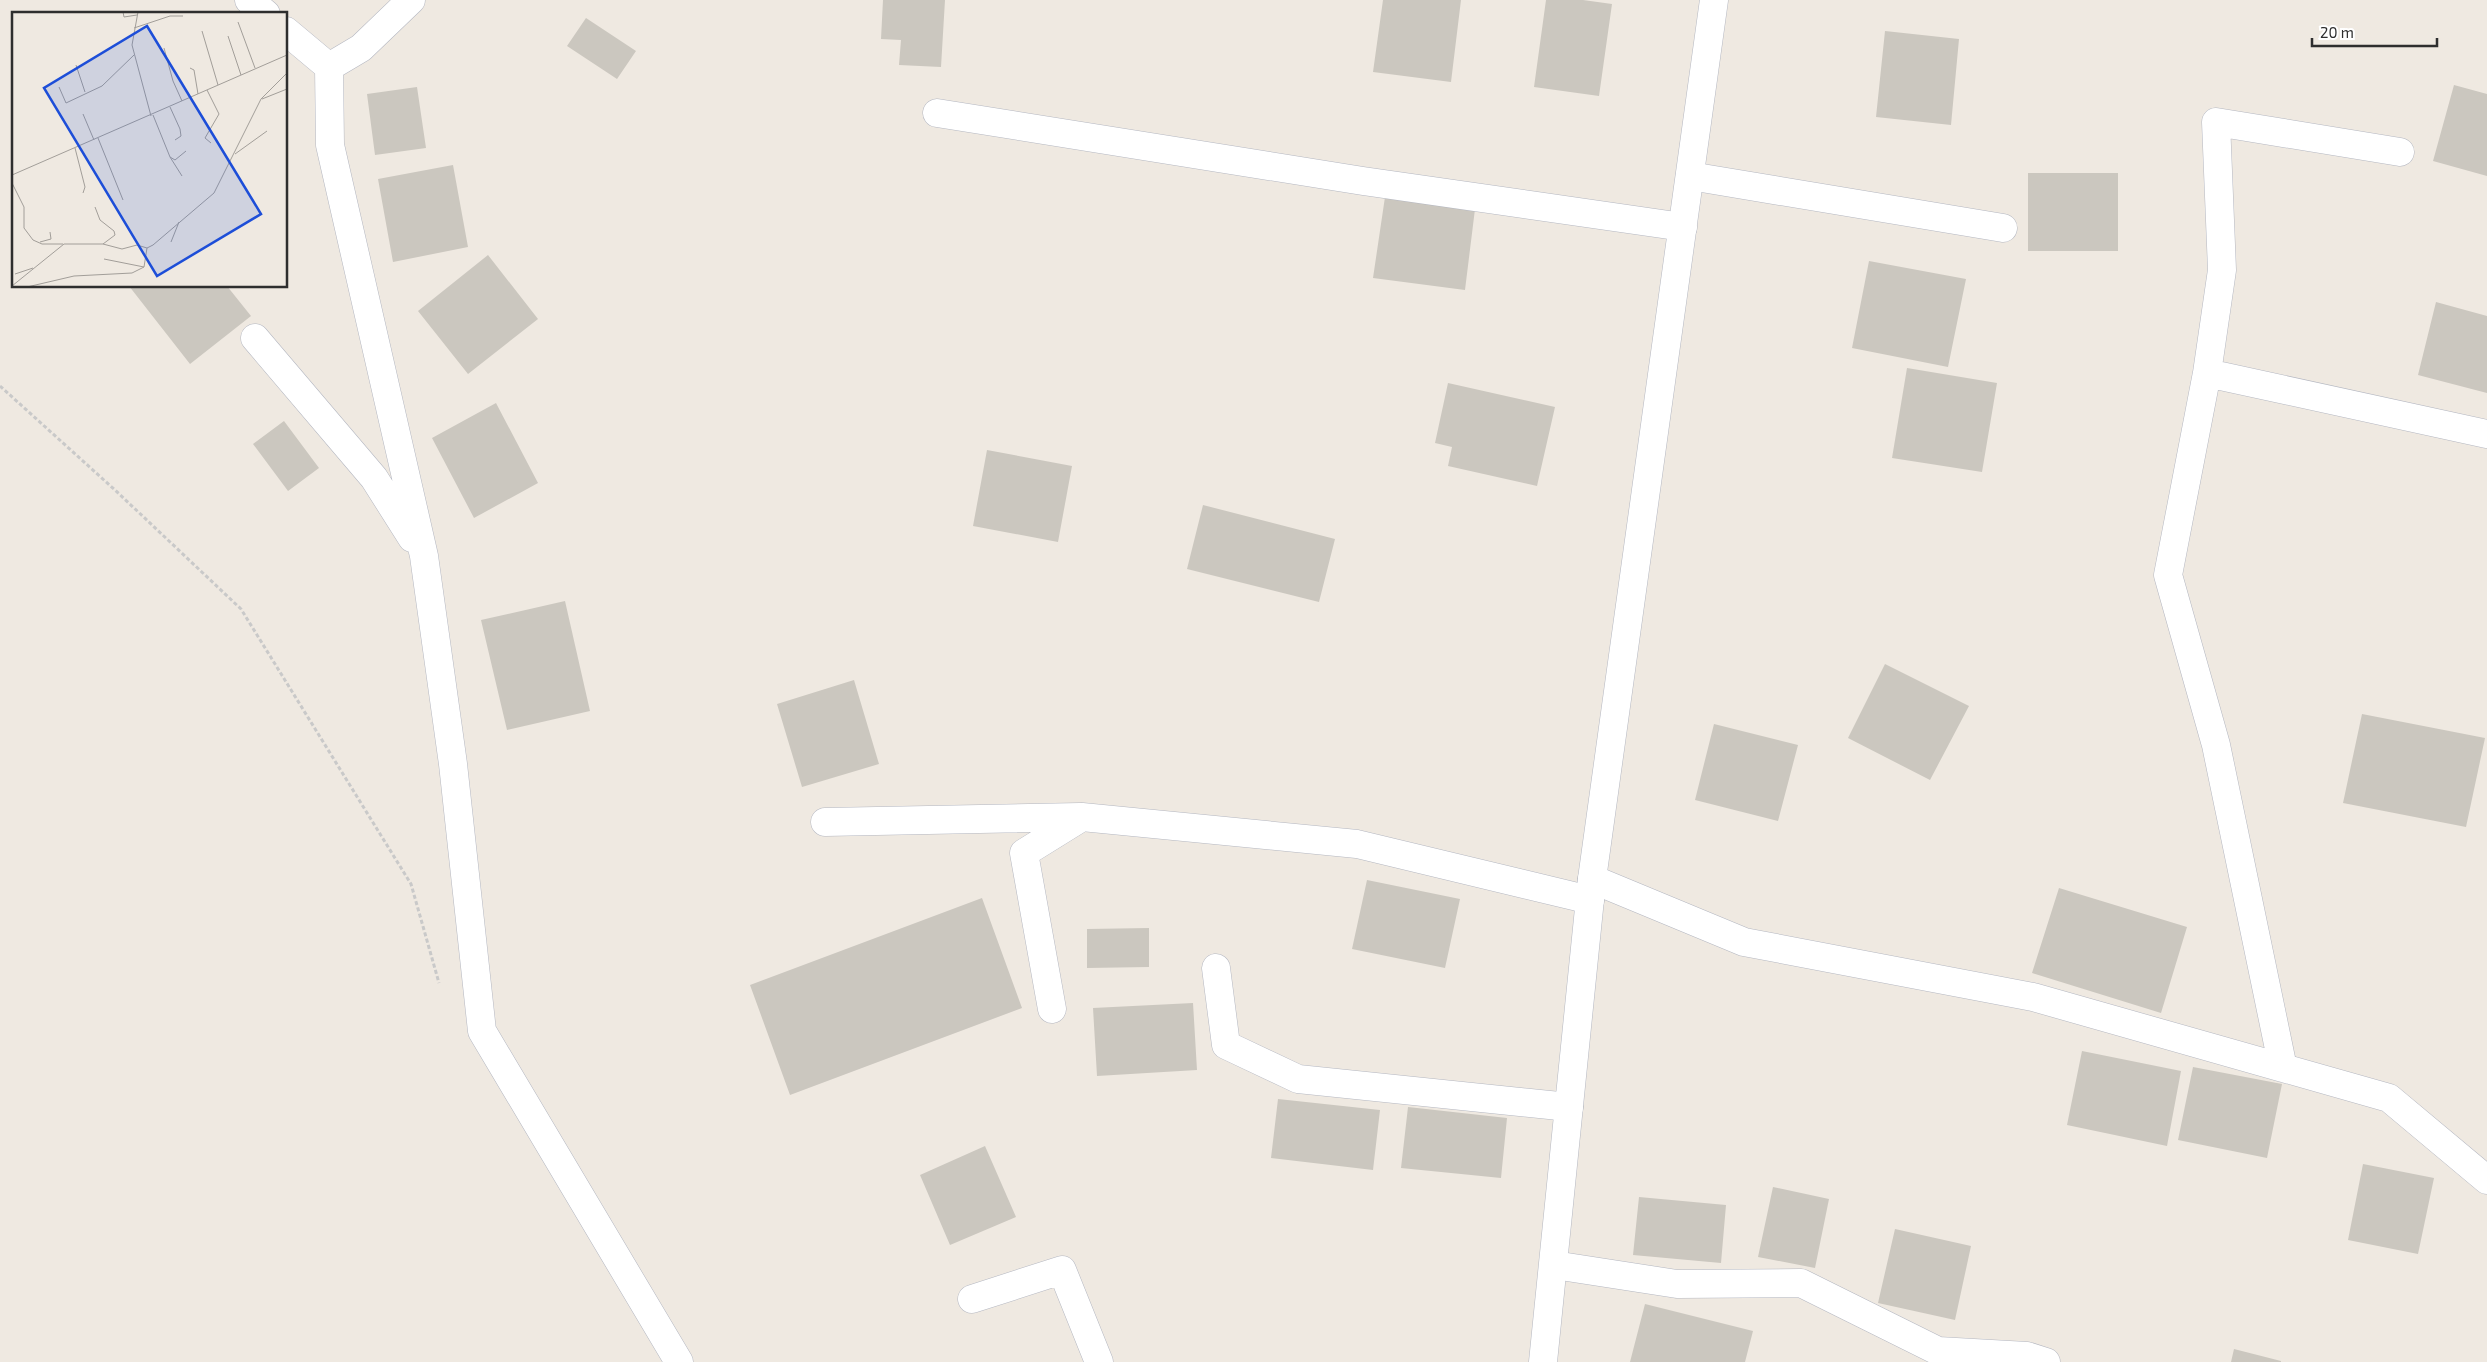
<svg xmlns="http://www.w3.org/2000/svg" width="2487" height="1362" font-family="'Exo 2',sans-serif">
<rect width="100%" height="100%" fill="#efe9e1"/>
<!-- building -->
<path fill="#cbc7bf" d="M883 0H945L941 67 899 65 901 40 881 39Z
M1383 0H1461L1451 82 1373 72Z
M1546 0H1583L1612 4 1599 96 1534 87Z
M586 18 636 51 617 79 567 46Z
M1885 31 1959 39 1951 125 1876 117Z
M2454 85 2487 94V176L2433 161Z
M417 87 426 148 375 155 367 94Z
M453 165 468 247 393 262 378 179Z
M2028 173H2118V251H2028Z
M1385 197 1475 209 1465 290 1373 278Z
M488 255 538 319 468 374 418 311Z
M1869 261 1966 279 1948 367 1852 348Z
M129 286H227L251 316 190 364Z
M2436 302 2487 316V393L2418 375Z
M1907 368 1997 383 1982 472 1892 458Z
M1448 383 1555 407 1537 486 1448 466 1452 447 1435 443Z
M496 403 538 483 474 518 432 438Z
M284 421 319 468 288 491 253 444Z
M987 450 1072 466 1058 542 973 526Z
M1203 505 1335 539 1319 602 1187 569Z
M565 601 590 711 507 730 481 620Z
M1885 664 1969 706 1930 780 1848 738Z
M854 680 879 764 802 787 777 704Z
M2362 714 2485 738 2466 827 2343 803Z
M1714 724 1798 745 1778 821 1695 800Z
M1367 880 1460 899 1445 968 1352 949Z
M2059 888 2187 927 2161 1013 2032 973Z
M982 898 1022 1008 790 1095 750 985Z
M1149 928V967L1087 968V929Z
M1193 1003 1197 1070 1097 1076 1093 1008Z
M2082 1051 2181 1071 2167 1146 2067 1125Z
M2193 1067 2282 1084 2267 1158 2178 1140Z
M1278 1099 1380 1110 1373 1170 1271 1158Z
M1408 1107 1507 1118 1501 1178 1401 1168Z
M985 1146 1016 1217 950 1245 920 1175Z
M2363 1164 2434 1178 2418 1254 2348 1240Z
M1773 1187 1829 1199 1815 1268 1758 1257Z
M1639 1197 1726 1205 1721 1263 1633 1255Z
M1895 1229 1971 1246 1955 1320 1878 1303Z
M1645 1304 1753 1331 1745 1362H1630Z
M2234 1349 2281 1361V1362H2231Z"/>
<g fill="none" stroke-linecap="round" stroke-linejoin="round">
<defs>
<path id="minor" d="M249 0 266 14
M411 0 361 48 329 67 330 145 424 556 453 764 482 1031 679 1362
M286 31 329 67
M937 113 1363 181 1683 227
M1690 176 2003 228
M255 338 374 478 412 538
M2207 373 2487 434
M825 822 1080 817
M1592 879 1744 942 2033 997 2389 1098 2487 1180
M1216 968 1226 1045 1298 1079 1569 1107
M1052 1009 1024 853 1082 817 1357 844 1590 900
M2283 1068 2216 745 2168 575 2207 373 2222 270 2216 122 2400 152
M1554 1265 1677 1284 1801 1283 1938 1351 2027 1356 2046 1362
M972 1299 1062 1270 1099 1362"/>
<path id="tertiary" d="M1543 1362 1592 879 1714 0"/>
</defs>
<!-- minor casing -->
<use href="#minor" stroke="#b4b7c1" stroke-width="29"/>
<!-- tertiary casing -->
<use href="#tertiary" stroke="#b4b7c1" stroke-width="29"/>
<!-- path -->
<path stroke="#c9c9c9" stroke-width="3" stroke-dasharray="4 2.5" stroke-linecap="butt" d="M0 386 115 490 241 609 411 884 439 983"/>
<!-- minor -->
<use href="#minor" stroke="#fff" stroke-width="28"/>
<!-- tertiary -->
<use href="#tertiary" stroke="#fff" stroke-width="28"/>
</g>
<!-- overview -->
<g transform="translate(12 12)">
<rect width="275" height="275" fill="#efe9e1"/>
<path fill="none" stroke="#a29e99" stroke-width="1" d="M111 0 112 5 125 3M126 0 120 33 139 104M226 10 243 56M122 16 158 4H171M190 19 206 73M216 24 229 63M152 36 161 69 170 89M64 53 73 80M178 56 182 58 186 82M47 75 54 91 90 74 122 43M195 78 207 102 193 126 199 131M250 87 275 77M158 95 168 117 169 124 163 128M71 102 82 128M141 103 158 145 163 148 174 139M86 126 111 188M63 136 73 175 71 181M223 142 255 119M158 145 170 164M0 163 275 43M0 171 12 195V216L21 228 30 232H51M83 195 88 208 102 219 103 223 91 232M28 230 39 227 38 220M159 230 167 210M92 247 132 255M3 262 21 256M0 274 52 232H91L110 237 125 233 135 236 141 233 202 181 249 87 275 61M15 275 62 264 120 261 132 255 135 236"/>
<path fill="#1d4ed8" fill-opacity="0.15" stroke="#1d4ed8" stroke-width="2.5" d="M135 14 249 202 145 264 32 76Z"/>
<rect width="275" height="275" fill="none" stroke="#2e2e2e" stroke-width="2.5"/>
</g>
<!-- scale -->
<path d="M2312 38v8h125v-8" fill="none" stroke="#2e2e2e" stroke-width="2.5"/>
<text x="2320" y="38" font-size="15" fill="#2e2e2e" stroke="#ffffff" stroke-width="4" paint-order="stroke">20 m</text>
</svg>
